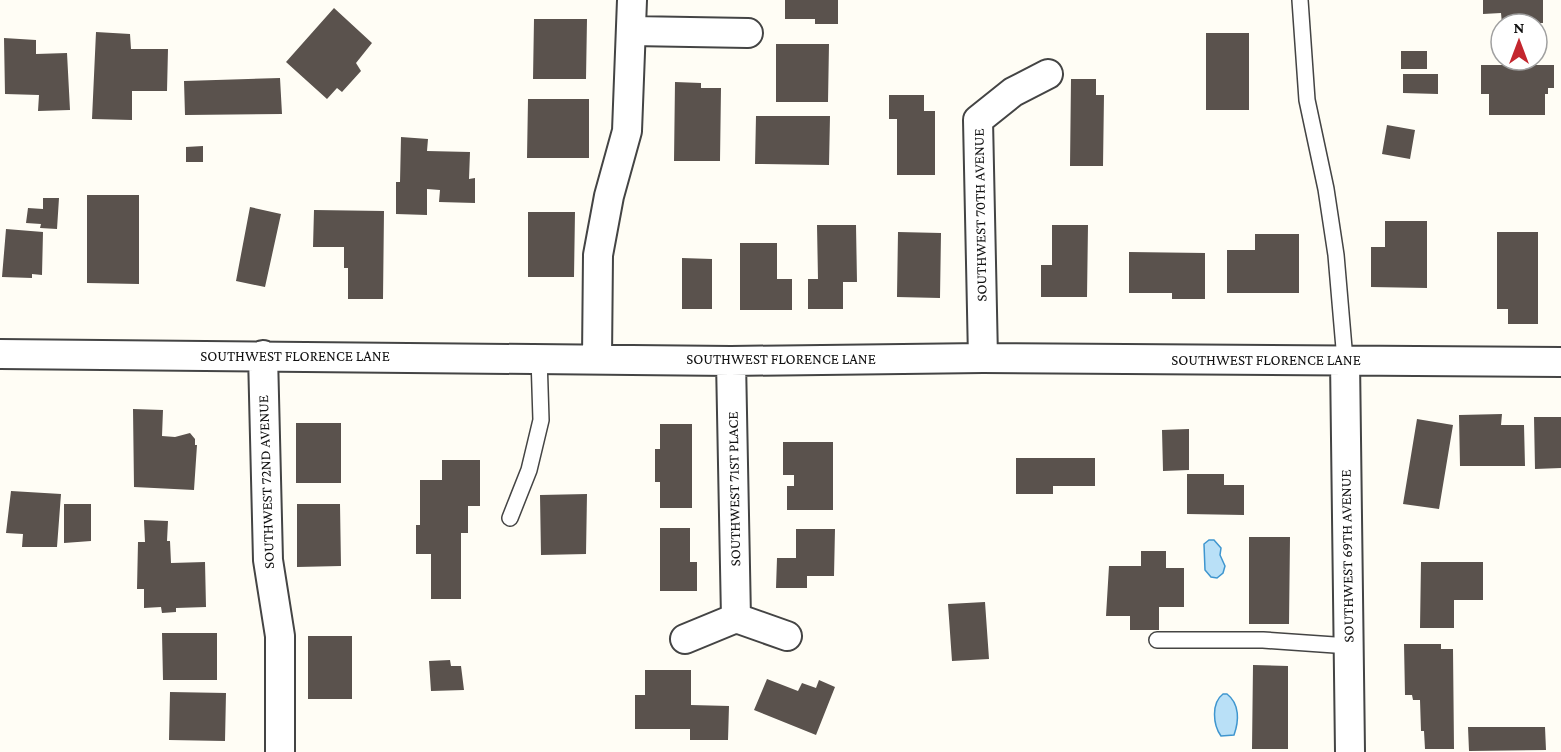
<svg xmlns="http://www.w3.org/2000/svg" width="1561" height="752" font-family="'Crimson Pro',serif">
<rect width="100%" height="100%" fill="#fffdf5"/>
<!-- water -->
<path fill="#b9e0f7" stroke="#3f96cf" stroke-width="1.5" d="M1209 540H1214L1221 548 1220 555 1225 566 1223 573 1217 578 1211 577 1205 570 1204 544Z
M1223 694H1227C1240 704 1239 721 1234 735L1221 736C1213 725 1211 703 1223 694Z"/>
<!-- building -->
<path fill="#5a524d" d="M785 0H838V24H815V19H785Z
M1483 0H1543V23L1502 24 1501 13 1483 14Z
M334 8 372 43 356 63 361 71 342 92 337 88 327 99 286 62Z
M534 19H587L586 79H533Z
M96 32 130 34 131 49H168L167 91H132V120L92 119Z
M1206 33H1249V110H1206Z
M4 38 36 40V54L67 53 70 110 38 111 39 95 5 94Z
M776 44H829L828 102H776Z
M1401 51H1427V69H1401Z
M1481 65H1554V88H1548V94H1545V115H1489V94H1481Z
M1403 74H1438V94L1403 93Z
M280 78 282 114 185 115 184 81Z
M1071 79H1096V95H1104L1103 166H1070Z
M675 82 701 83V88H721L720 161H674Z
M889 95H924V111H935V175H897V119H889Z
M528 99H589V158H527Z
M756 116H830L829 165 755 164Z
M1387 125 1415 130 1410 159 1382 154Z
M401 137 428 139 427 151 470 152 469 179 475 178V203L439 202 440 190 427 189V215L396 214V182H400Z
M203 146V162H186V147Z
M87 195H139V284L87 283Z
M43 198H59L57 229 40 228 41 224 26 223 28 208 43 209Z
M250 207 281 214 265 287 236 281Z
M314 210 384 211 383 299H348V268H344V247H313Z
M528 212H575L574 277H528Z
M1385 221H1427V288L1371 287V247H1385Z
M817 225H856L857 282H843V309H808V279H818Z
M1052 225H1088L1087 297H1041V265H1052Z
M6 229 43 232 42 275 32 274V278L2 277Z
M898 232 941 233 940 298 897 297Z
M1497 232H1538V324H1508V309H1497Z
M1255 234H1299V293H1227V250H1255Z
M740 243H777V279H792V310H740Z
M1129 252 1205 253V299H1172V293H1129Z
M682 258 712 259V309H682Z
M133 409 163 410 162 436 175 437 190 433 195 439V445H197L194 490 134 487Z
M1502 414 1501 425H1524L1525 466H1460L1459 415Z
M1534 417H1561V468L1535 469Z
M1417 419 1453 425 1439 509 1403 504Z
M296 423H341V483H296Z
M660 424H692V508H660V482H655V449H660Z
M1189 429V470L1163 471 1162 430Z
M783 442H833V510H787V486H794V475H783Z
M1016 458H1095V486H1053V494H1016Z
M442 460H480V506H468V533H461V599H431V554H416V525H420V480H442Z
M1187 474H1224V485H1244V515L1187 514Z
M11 491 61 494 57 547H22L23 534 6 533Z
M587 494 586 554 541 555 540 495Z
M64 504H91V541L64 543Z
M297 504H340L341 566 297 567Z
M144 520 168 521 167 541H170L171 563 205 562 206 607 176 608V612L162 613 161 607 144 608V589H137L138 542H145Z
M660 528H690V562H697V591H660Z
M796 529H835L834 576H807V588H776L777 558H796Z
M1249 537H1290L1289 624H1249Z
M1141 551H1166V568H1184V607H1159V630H1130V616H1106L1109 566H1141Z
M1421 562H1483V600H1454V628H1420Z
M985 602 989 659 952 661 948 604Z
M162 633H217V680H163Z
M308 636H352V699H308Z
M1404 644H1441V649H1453L1454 749H1425L1424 731H1421L1420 700H1413L1412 695H1405Z
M450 660 451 666H461L464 690 431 691 429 661Z
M1253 665 1288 666V749H1252Z
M645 670H691V705L729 706 728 740H690V729H635V695H645Z
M767 679 798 691 802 683 816 688 819 680 835 687 816 735 754 710Z
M170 692 226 693 225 741 169 740Z
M1468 727H1545L1546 750 1469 751Z"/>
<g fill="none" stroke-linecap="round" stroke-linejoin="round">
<defs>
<path id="lane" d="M1300 0 1307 100 1326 189 1336 255 1345 360
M510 518 529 470 541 420 539 357
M1157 640H1263L1349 646"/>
<path id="street" d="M632 31 748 33
M0 354 731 361 983 358 1561 362
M263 355 268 560 280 636V752
M597 358 598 255 609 196 627 131 632 0
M983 358 978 120 1013 92 1048 74
M1345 360 1350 752
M731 361 736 618
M685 639 736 618 787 636"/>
</defs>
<!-- lane casing -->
<use href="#lane" stroke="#444" stroke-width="18"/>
<!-- street casing -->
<use href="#street" stroke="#444" stroke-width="32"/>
<!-- lane -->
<use href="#lane" stroke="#fff" stroke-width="15"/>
<!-- street -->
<use href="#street" stroke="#fff" stroke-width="28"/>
</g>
<g text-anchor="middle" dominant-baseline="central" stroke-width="6" stroke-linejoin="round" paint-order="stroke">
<!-- street labels -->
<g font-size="15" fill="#111" stroke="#fff">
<text transform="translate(980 215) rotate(-91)">SOUTHWEST 70TH AVENUE</text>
<text x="295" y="356">SOUTHWEST FLORENCE LANE</text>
<text x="781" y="359">SOUTHWEST FLORENCE LANE</text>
<text x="1266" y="360">SOUTHWEST FLORENCE LANE</text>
<text transform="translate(266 482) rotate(-92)">SOUTHWEST 72ND AVENUE</text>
<text transform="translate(734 489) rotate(-91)">SOUTHWEST 71ST PLACE</text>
<text transform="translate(1347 556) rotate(-91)">SOUTHWEST 69TH AVENUE</text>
</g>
</g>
<!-- north arrow -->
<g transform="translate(1519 42)"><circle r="28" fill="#ffffff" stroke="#a0a0a0" stroke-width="1.5"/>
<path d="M0-4.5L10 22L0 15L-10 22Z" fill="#c4262e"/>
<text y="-9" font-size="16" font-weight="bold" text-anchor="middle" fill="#111111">N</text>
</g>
</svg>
